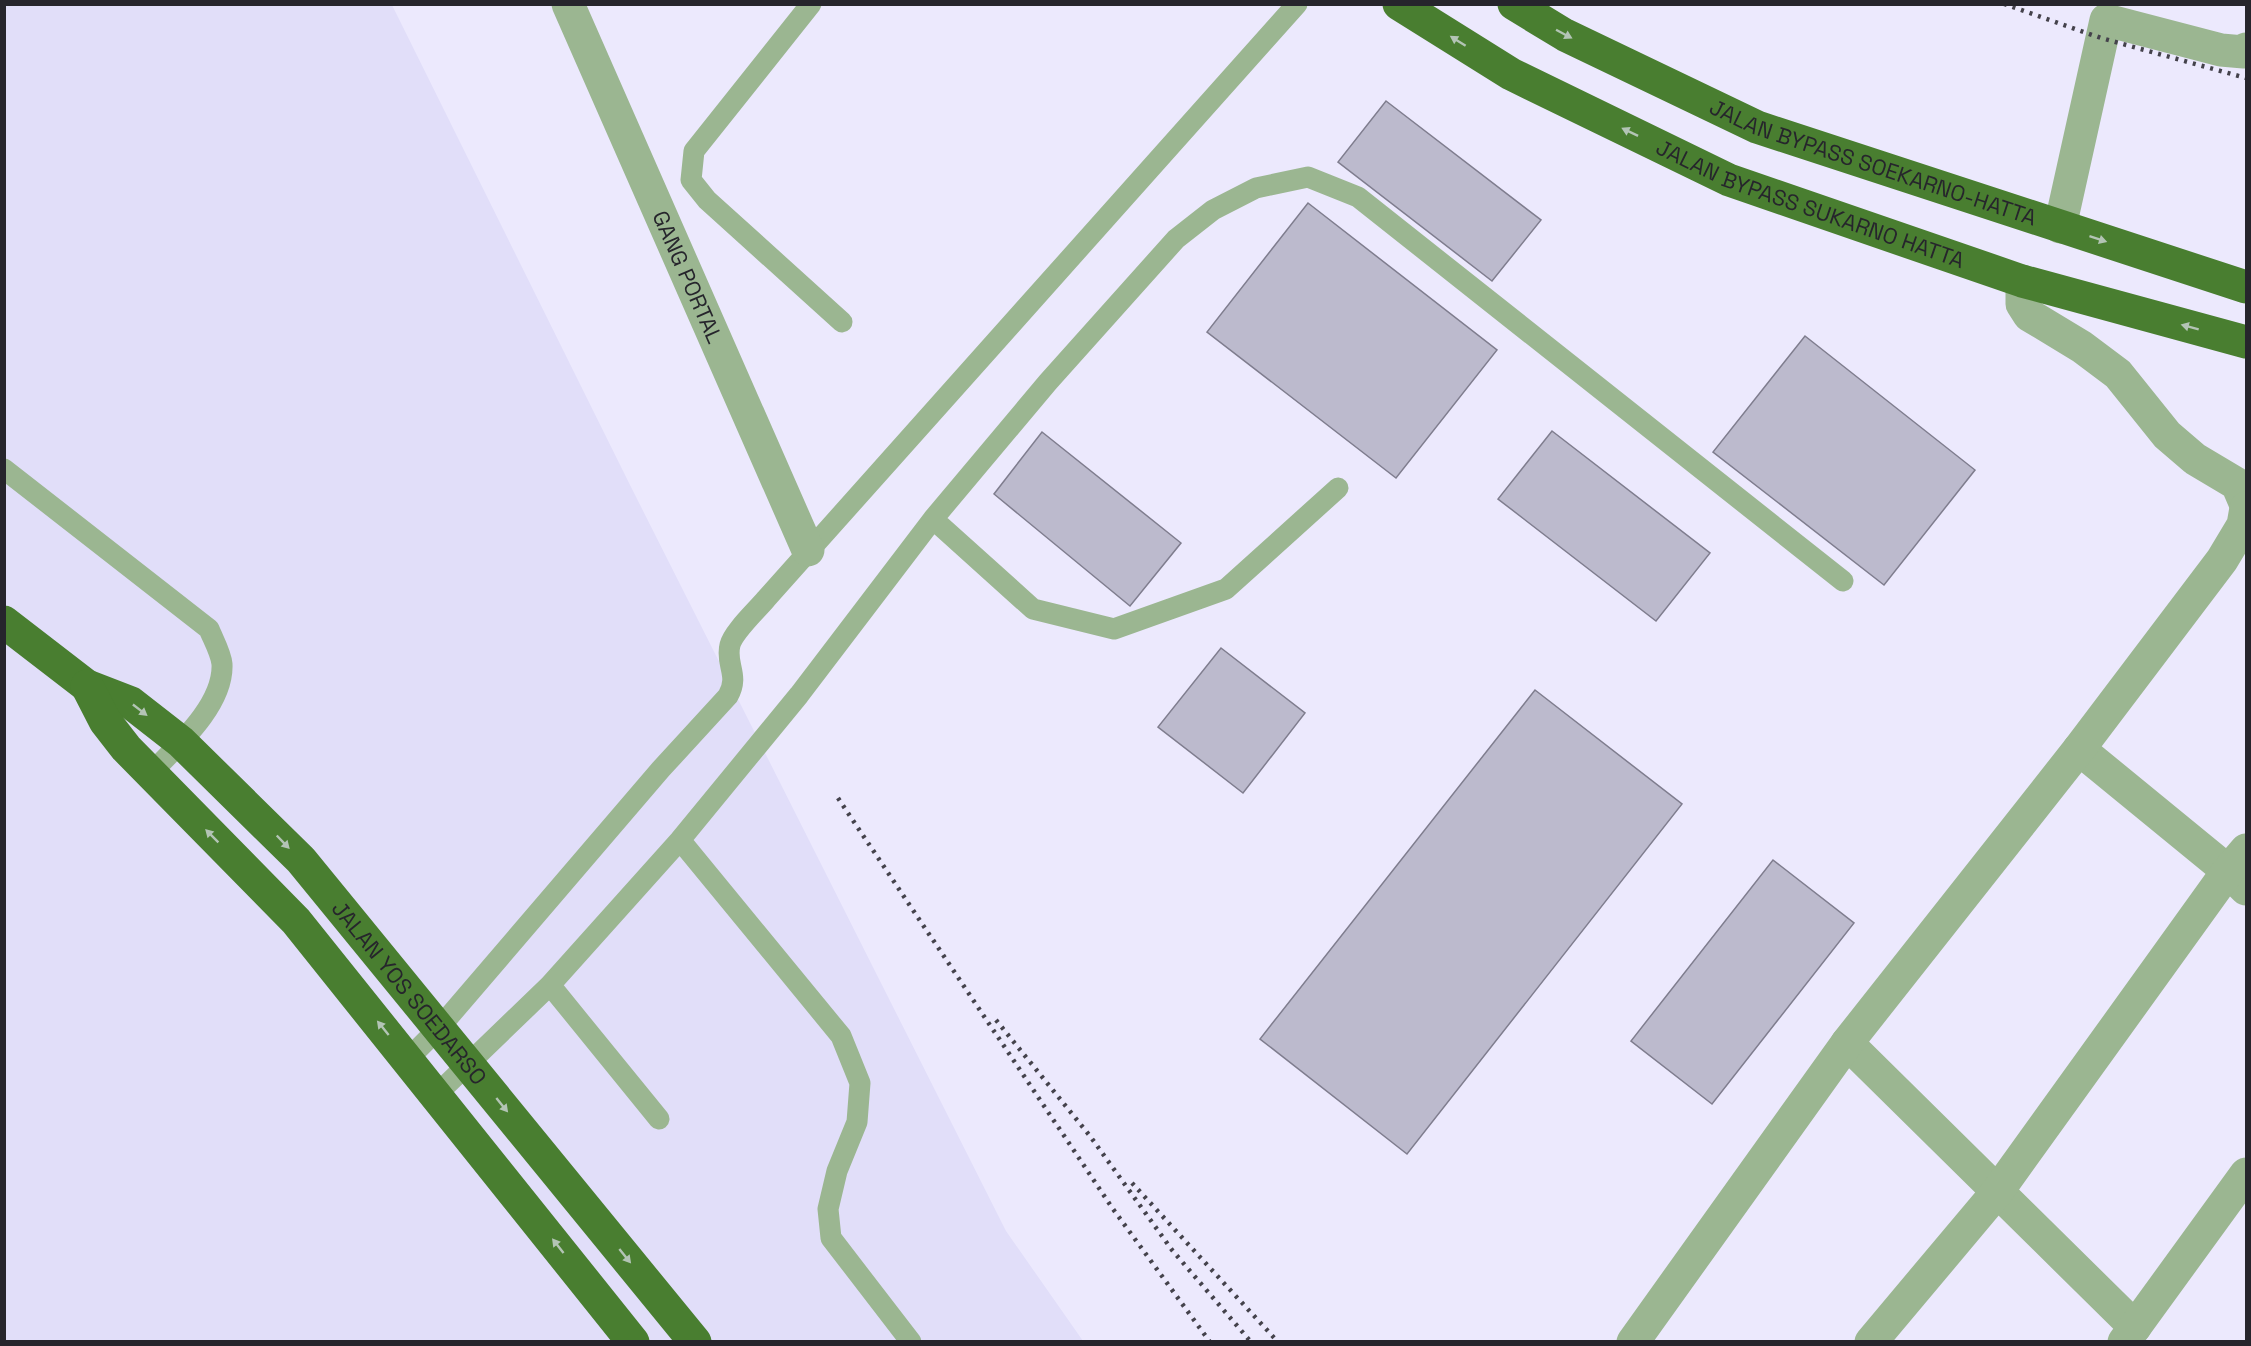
<svg xmlns="http://www.w3.org/2000/svg" width="2251" height="1346" font-family="'Space Grotesk',sans-serif">
<rect width="100%" height="100%" fill="#ece9fd"/>
<!-- built -->
<path fill="#e1def9" d="M5 5H392L630 485 1006 1231 1083 1341 5 1342Z"/>
<!-- building -->
<path fill="#bcbacd" stroke="#7f7d8e" stroke-width="1.5" d="M1386 101 1541 220 1492 281 1338 162Z
M1308 203 1497 350 1396 478 1207 332Z
M1805 336 1975 470 1884 585 1713 452Z
M1552 431 1710 553 1656 621 1498 499Z
M1042 432 1181 543 1130 606 994 494Z
M1221 648 1305 713 1243 793 1158 727Z
M1535 690 1682 804 1407 1154 1260 1039Z
M1773 860 1854 923 1712 1104 1631 1041Z"/>
<g fill="none" stroke-linecap="round" stroke-linejoin="round">
<!-- service -->
<path stroke="#9bb691" stroke-width="21" d="M811 4 694 151 691 180 707 200 842 322
M4 469 209 629C213 639 221 653 222 664 224 705 177 746 150 774
M933 519 1033 609 1114 629 1226 589 1338 488
M680 840 841 1036 860 1083 857 1122 837 1171 828 1209 831 1238 911 1342
M408 1059 440 1027 661 769 728 696C740 675 725 665 730 645 733 632 757 610 766 599L1297 4
M437 1094 550 985
M659 1119 550 985 680 840 799 695 933 519 1048 382 1176 239 1213 210 1256 188 1308 177 1358 197 1843 581"/>
<!-- minor -->
<g stroke="#9bb691" stroke-width="33">
<path id="s1" d="M568 4 808 550"/>
<path d="M2060 227 2106 20 2221 50 2244 52 2246 49"/>
<path d="M2022 281V304L2029 315 2082 347 2118 374 2167 435 2195 459 2237 484 2246 505"/>
<path d="M2079 749 2228 871 2246 889"/>
<path d="M1847 1043 2135 1327"/>
<path d="M1633 1342 1847 1043 2079 749 2222 560 2243 525 2246 508"/>
<path d="M1871 1342 1997 1192 2228 871 2246 850"/>
<path d="M2124 1342 2246 1174"/>
</g>
<!-- trunk -->
<g stroke="#497e30" stroke-width="33">
<path id="s2" d="M1399 4 1511 74 1729 180 2022 281 2246 342"/>
<path id="s3" d="M1514 4 1565 35 1757 127 2246 287"/>
<path id="s4" d="M4 622 87 686 131 703 181 742 301 860 695 1342"/>
<path d="M87 686 105 721 126 748 296 921 633 1342"/>
</g>
<!-- rail -->
<path stroke="#44424b" stroke-width="4.5" stroke-dasharray="3 6" stroke-linecap="butt" d="M2004 4 2101 38 2246 78
M838 798 1113 1209 1210 1342
M996 1020 1090 1136 1172 1250 1251 1342
M1132 1183 1278 1342"/>
</g>
<!-- one-way arrows -->
<defs><path id="oneway-solid" d="M-6-.8H1V-3.2L6.5 0L1 3.2V.8H-6Z" transform="scale(1.5)"/></defs>
<g fill="#b3c4b5">
<use href="#oneway-solid" transform="translate(1564 34) rotate(28)"/>
<use href="#oneway-solid" transform="translate(1458 41) rotate(-148)"/>
<use href="#oneway-solid" transform="translate(1630 132) rotate(-154)"/>
<use href="#oneway-solid" transform="translate(2098 239) rotate(18)"/>
<use href="#oneway-solid" transform="translate(2190 327) rotate(-165)"/>
<use href="#oneway-solid" transform="translate(140 710) rotate(38)"/>
<use href="#oneway-solid" transform="translate(212 836) rotate(-135)"/>
<use href="#oneway-solid" transform="translate(283 842) rotate(46)"/>
<use href="#oneway-solid" transform="translate(383 1028) rotate(-129)"/>
<use href="#oneway-solid" transform="translate(502 1105) rotate(51)"/>
<use href="#oneway-solid" transform="translate(558 1246) rotate(-128)"/>
<use href="#oneway-solid" transform="translate(625 1256) rotate(51)"/>
</g>
<g text-anchor="middle" dominant-baseline="central" stroke-width="6" stroke-linejoin="round" paint-order="stroke">
<!-- street labels -->
<g font-size="22" fill="#26252c" stroke="#ece9fd">
<text stroke="none"><textPath href="#s3" startOffset="394">JALAN BYPASS SOEKARNO-HATTA</textPath></text>
<text stroke="none"><textPath href="#s2" startOffset="459">JALAN BYPASS SUKARNO HATTA</textPath></text>
<text stroke="none"><textPath href="#s1" startOffset="298">GANG PORTAL</textPath></text>
<text stroke="none"><textPath href="#s4" startOffset="555">JALAN YOS SOEDARSO</textPath></text>
</g>
</g>
<!-- border -->
<rect width="2251" height="1346" fill="none" stroke="#26252c" stroke-width="12"/>
</svg>
